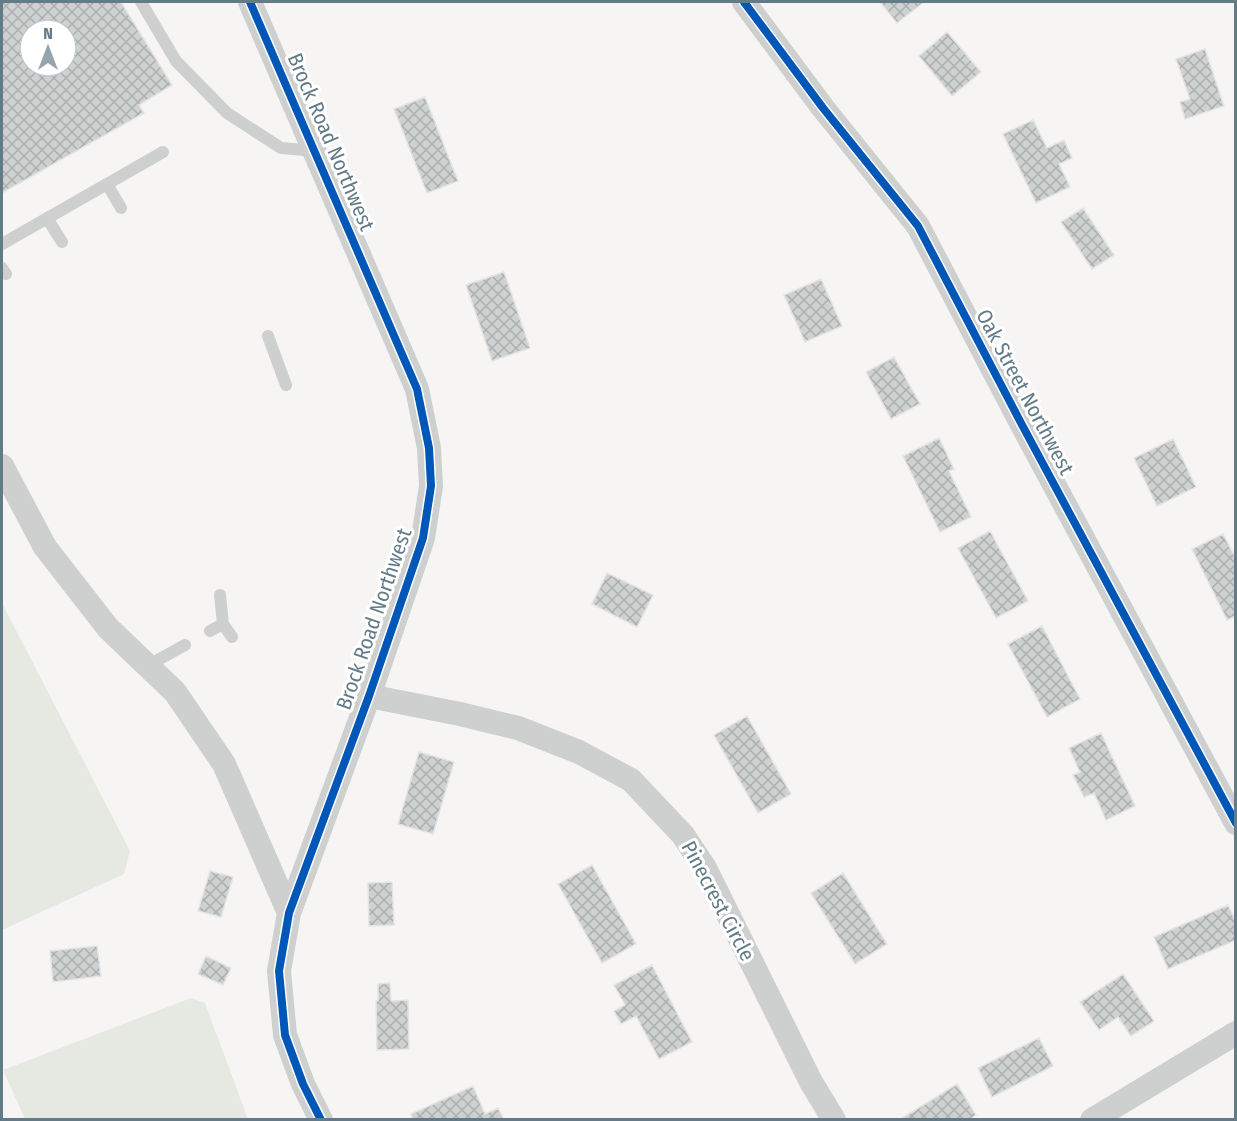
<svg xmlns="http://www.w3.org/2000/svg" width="1237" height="1121" font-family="'Fira Sans Condensed',sans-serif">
<defs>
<pattern id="building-cross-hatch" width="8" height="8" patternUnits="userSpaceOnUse" patternTransform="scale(1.5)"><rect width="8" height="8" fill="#cfd1d1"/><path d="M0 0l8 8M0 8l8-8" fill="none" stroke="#acafaf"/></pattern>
</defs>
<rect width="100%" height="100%" fill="#f6f5f4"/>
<!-- pitch -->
<path fill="#e6e9e2" d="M2 603 130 851 124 874 2 930Z
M191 998 205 1003 248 1119H25L3 1070Z"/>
<!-- building -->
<path fill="url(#building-cross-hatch)" stroke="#e5e4e4" stroke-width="1.5" fill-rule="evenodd" d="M2 2H121L172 85 139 105 144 113 2 193ZM30 30H66V66H30Z
M880 2H924L897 23Z
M947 32 981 72 952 96 919 56Z
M1205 49 1224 106 1185 119 1180 102 1190 99 1176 59Z
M425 97 458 181 427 193 394 109Z
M1033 120 1047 148 1064 140 1072 158 1059 164 1070 187 1036 203 1003 134Z
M1083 208 1114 255 1092 269 1061 222Z
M504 272 530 348 492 361 466 285Z
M821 279 842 326 805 342 784 295Z
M894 357 920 404 891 419 866 372Z
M939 438 954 469 949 471 971 517 940 532 903 456Z
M1173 439 1196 487 1157 506 1134 458Z
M990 531 1028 601 996 618 958 548Z
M1223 534 1236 559V616L1227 620 1192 549Z
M607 573 653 595 637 627 592 604Z
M1042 626 1080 699 1047 717 1008 644Z
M747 716 791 794 758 813 714 735Z
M1101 733 1135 806 1106 820 1094 793 1084 797 1073 775 1080 772 1069 748Z
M419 752 454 762 433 834 398 824Z
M592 865 636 944 602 963 558 884Z
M210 871 233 877 221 917 198 911Z
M843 873 887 944 855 964 811 893Z
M392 882 394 925 369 926 368 883Z
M1228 905 1236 922V940L1168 969 1154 937Z
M97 946 101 976 53 982 50 951Z
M206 956 231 968 223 985 198 974Z
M652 965 692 1042 659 1059 636 1016 621 1024 614 1011 625 1005 614 985Z
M1123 974 1154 1021 1131 1036 1118 1017 1099 1030 1080 1002Z
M390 983 391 1001 408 1000 409 1049 377 1050 376 1001H378V984Z
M1039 1038 1053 1066 992 1097 978 1068Z
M957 1084 976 1115 969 1120H899Z
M473 1086 485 1114 498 1108 504 1120H413L411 1114Z"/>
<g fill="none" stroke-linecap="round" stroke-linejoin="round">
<!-- service -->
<path stroke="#cecfcf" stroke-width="12" d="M141 2 176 61 227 113 281 148 315 151
M107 184 121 208
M47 218 62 242
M2 244 163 152
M2 268 6 274
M268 336 286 385
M220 595 223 624 232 637
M210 631 223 624
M147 666 185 645"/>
<!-- minor -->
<path stroke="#cecfcf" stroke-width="24" d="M250 2 417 389 429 448 431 486 423 538 369 696 289 913 279 971 285 1035 303 1084 321 1120
M744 2 823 108 918 226 1021 423 1236 823
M2 466 45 547 108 628 175 692 224 764 289 913
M369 696 460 714 518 728 579 752 631 780 683 835 705 868 811 1082 834 1120
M1092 1120 1236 1033"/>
<defs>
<path id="cycleway" d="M250 2 417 389 429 448 431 486 423 538 369 696 289 913 279 971 285 1035 303 1084 321 1120
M744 2 823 108 918 226 1021 423 1236 823"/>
</defs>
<!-- cycleway casing -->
<use href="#cycleway" stroke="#fff" stroke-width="11"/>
<!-- cycleway -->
<use href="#cycleway" stroke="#0057b8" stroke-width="8"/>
</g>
<g text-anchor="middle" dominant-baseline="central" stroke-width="6" stroke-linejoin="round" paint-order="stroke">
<!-- street labels -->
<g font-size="21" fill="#637a87" stroke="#fff">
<text transform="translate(331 142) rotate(67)">Brock Road Northwest</text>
<text transform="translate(1025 392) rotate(62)">Oak Street Northwest</text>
<text transform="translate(374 619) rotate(-71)">Brock Road Northwest</text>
<text transform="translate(718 901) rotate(62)">Pinecrest Circle</text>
</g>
</g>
<!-- border -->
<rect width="1237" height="1121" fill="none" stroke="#637a87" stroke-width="6"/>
<!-- north arrow -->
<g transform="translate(48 48)"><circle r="28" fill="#ffffff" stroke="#c1cacf" stroke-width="1.5"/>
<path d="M0-4.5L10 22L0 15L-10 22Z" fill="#96a5ad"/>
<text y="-9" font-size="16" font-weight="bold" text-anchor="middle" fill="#637a87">N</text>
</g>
</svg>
